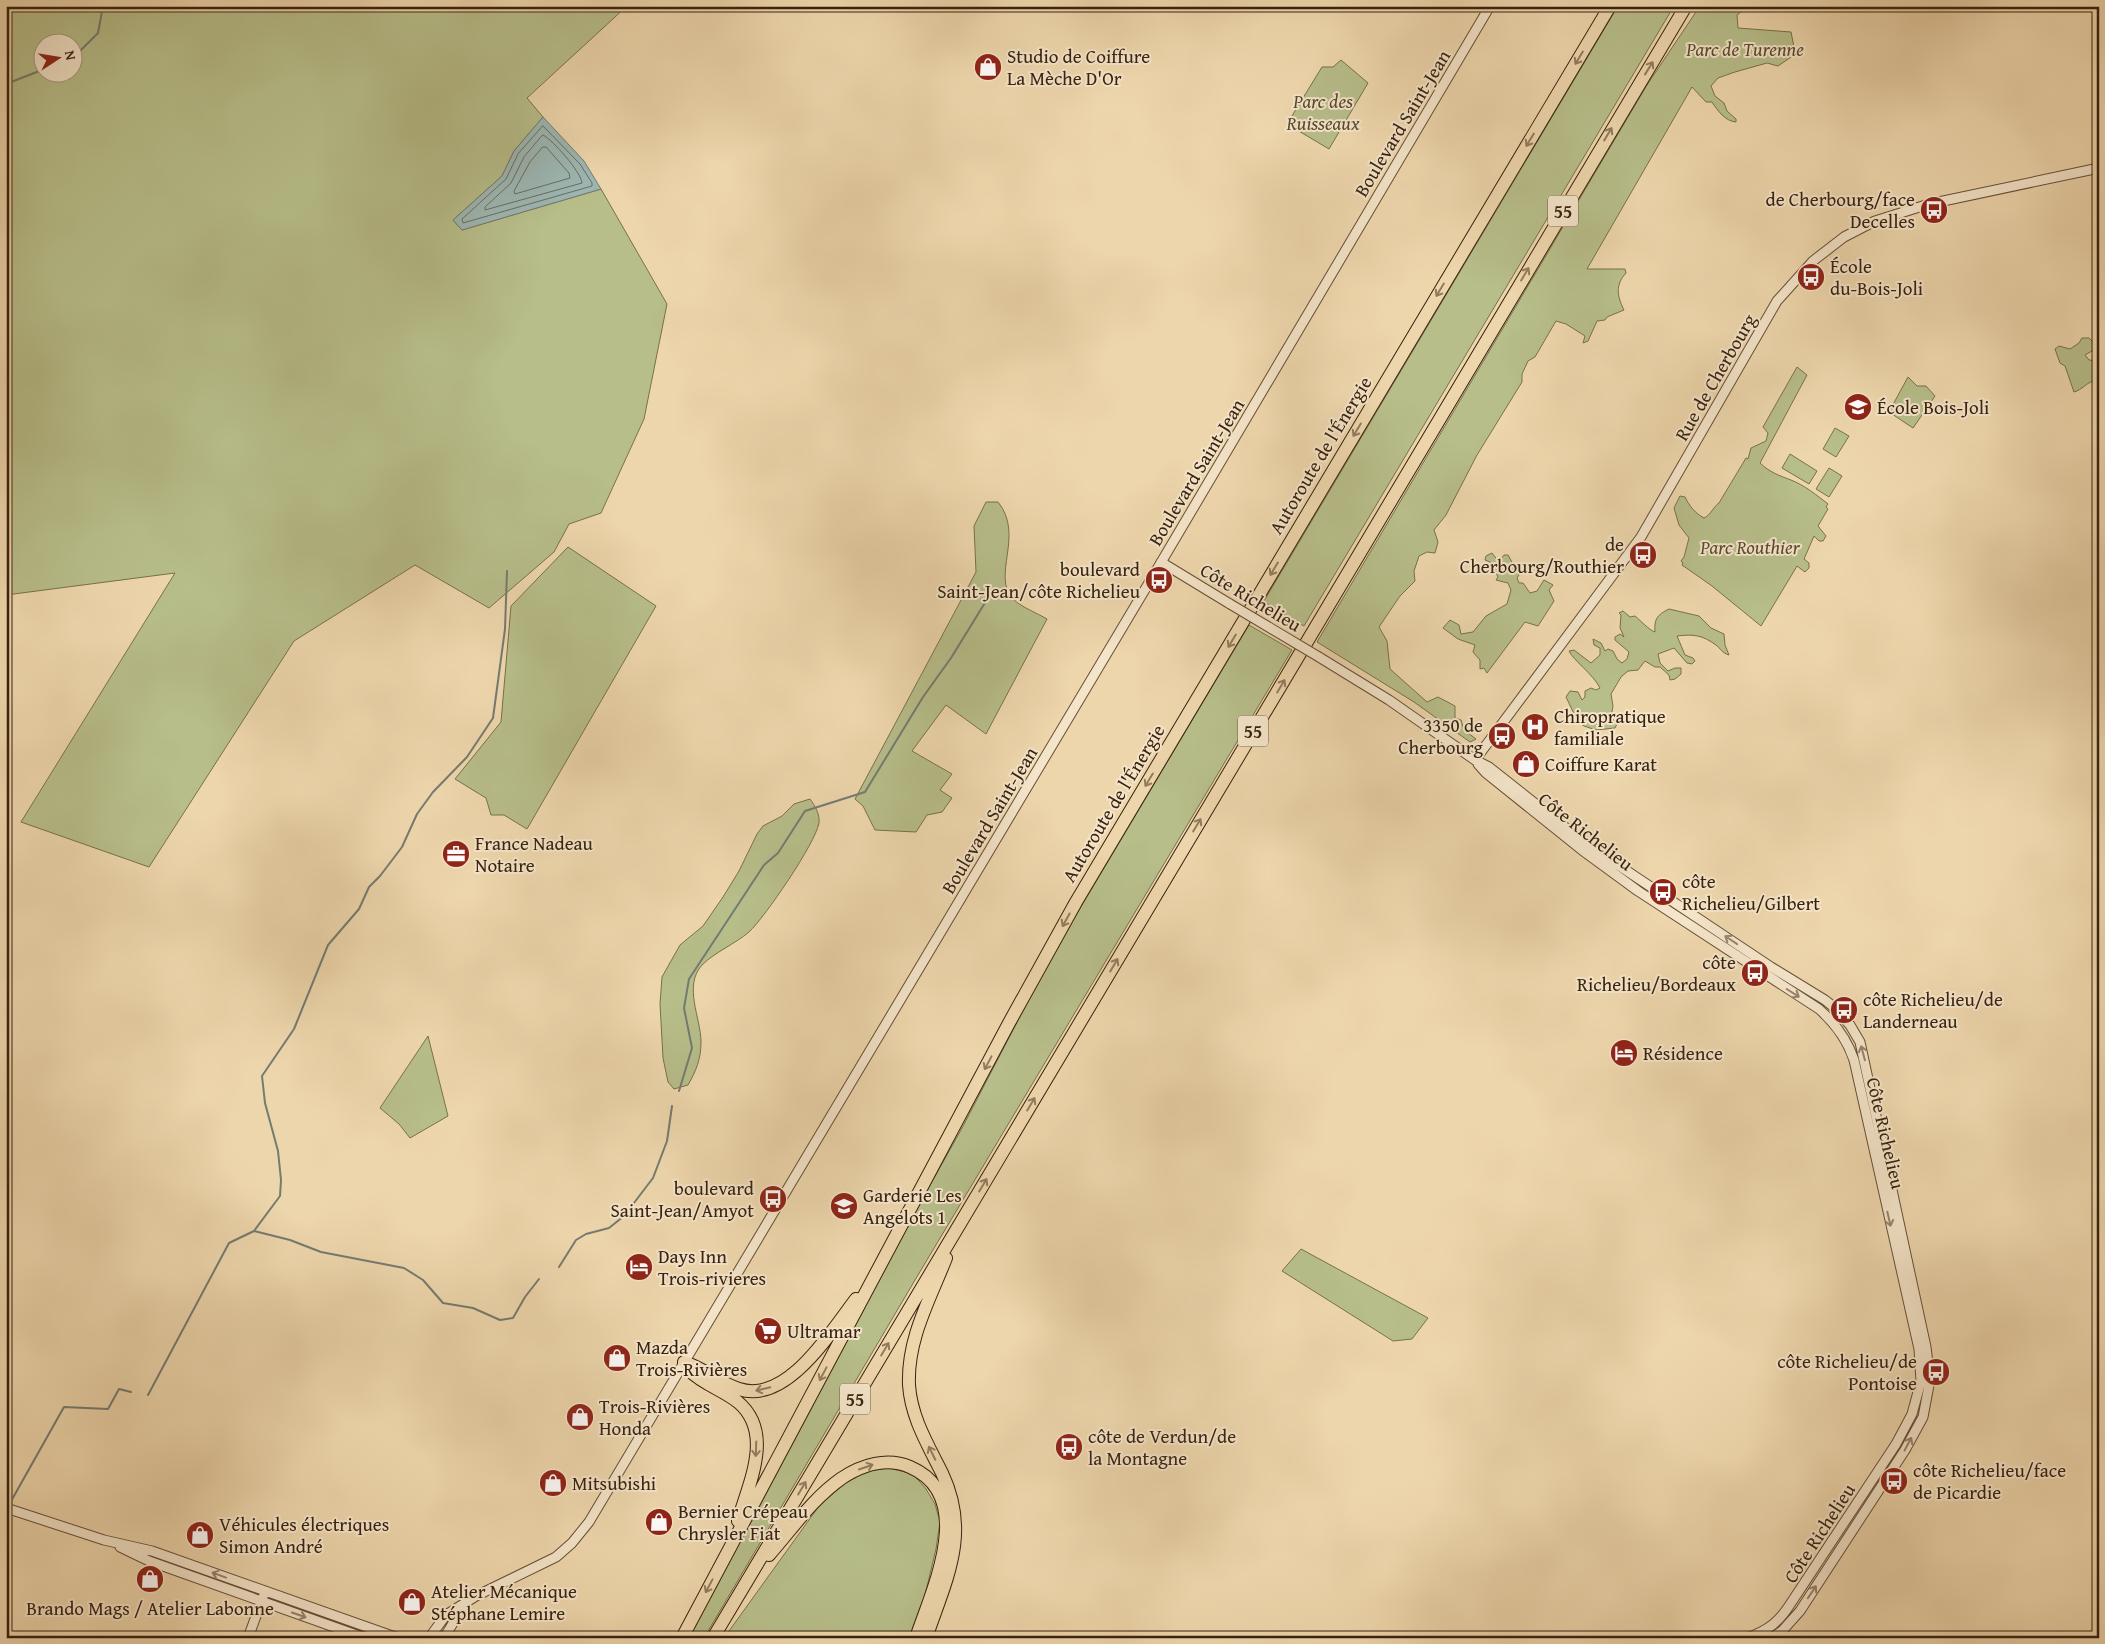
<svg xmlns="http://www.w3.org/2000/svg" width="2105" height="1644" font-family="'Gentium Book Plus',serif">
<rect width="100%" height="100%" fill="#eed6ac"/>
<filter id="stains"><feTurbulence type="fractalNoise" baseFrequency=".004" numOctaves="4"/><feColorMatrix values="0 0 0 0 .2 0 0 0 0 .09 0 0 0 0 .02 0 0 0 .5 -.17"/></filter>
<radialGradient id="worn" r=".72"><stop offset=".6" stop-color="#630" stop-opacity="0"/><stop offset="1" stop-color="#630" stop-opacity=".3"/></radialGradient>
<!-- green -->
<path fill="#b7be8a" stroke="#78704c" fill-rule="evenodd" d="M6 6H627L527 98 543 117 514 151 502 176 453 220 462 230 601 189 667 304 644 419 601 513 569 524 554 552 489 608 415 565 294 641 149 867 21 822 175 573 6 595ZM42 42H72V72H42Z
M1618 6H1674L1304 626 1274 609 1264 601Z
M1700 6H1756L1745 9 1737 15 1738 28 1791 32 1795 52 1791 53V57L1778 66 1767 63 1735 72 1718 78 1711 86 1715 96 1724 103 1727 111 1736 119V122C1725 121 1718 111 1712 102H1706L1692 87 1587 269H1625L1626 273C1615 285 1617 296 1624 310L1607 317 1605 320 1597 321 1588 341 1583 343 1585 336 1566 324 1556 321 1535 357 1528 361 1522 374V382L1477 455 1446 515 1434 530 1438 542 1435 553 1427 552 1419 556 1414 571 1415 581 1400 596 1379 627 1387 641 1390 669 1427 702 1438 697 1455 706V718L1461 720 1464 730 1476 739 1470 742 1414 702 1317 642 1647 85Z
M1341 60 1368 83 1329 149 1287 124 1322 67H1333Z
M2082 338H2089L2093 342 2099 340V354L2092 351 2085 355 2089 360 2099 361V390L2094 381C2087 382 2082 390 2074 392L2065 366 2060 363 2055 349 2059 346 2070 349 2079 343Z
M1797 367 1807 375 1760 463C1769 472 1780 476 1791 480 1804 485 1818 496 1828 504L1826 507 1828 509 1818 526 1826 536 1823 541H1819L1814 536 1804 559 1809 563V568L1805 572 1797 566 1761 626 1712 586 1682 565 1683 563 1681 561 1684 557 1689 538 1679 525 1674 508 1680 496 1685 497C1690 507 1695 513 1704 518 1711 515 1713 507 1719 503L1746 458 1748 459 1751 448 1766 441 1768 433 1763 427Z
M1908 377 1917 386H1926L1935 396 1913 428 1889 412Z
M1835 428 1849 436 1836 457 1823 449Z
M1790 454 1817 471 1809 484 1782 468Z
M1829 468 1842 476 1829 497 1816 489Z
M986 502H998C1025 535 991 576 1013 599 1021 607 1037 613 1047 619L986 734 946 705 912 751 952 774 940 790 952 798 942 812 927 815 916 832 875 830 863 806 855 799 976 572 974 526Z
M568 547 656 606 527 829 504 815H491L486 798 455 779 501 722 511 606Z
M1492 553 1499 562 1504 555H1508L1519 575 1517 578 1519 583H1523L1530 593 1537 591 1544 580 1553 585 1549 590 1554 601 1538 626 1525 622 1487 673 1484 668 1480 669V660L1473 652 1475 645 1458 639 1443 628 1450 620 1459 625 1461 634 1473 632 1486 616 1507 604 1511 590 1508 583 1496 580 1498 577 1490 562 1485 560 1486 556Z
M1669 609 1699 616 1711 628 1724 634 1725 645 1729 655C1722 653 1721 649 1716 645 1702 635 1694 634 1677 636L1685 655 1693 658 1695 661 1692 664 1687 663 1674 648 1658 654 1660 663 1668 671 1675 668H1681V674L1675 679 1670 680 1669 675 1660 667H1655L1645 661 1638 670 1628 671 1621 677 1611 694 1613 706 1611 717 1617 724 1615 728 1596 730 1584 726 1578 722 1566 697 1570 691 1578 692 1582 700 1585 697V691L1591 688 1596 690 1600 688C1593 674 1573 660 1569 651L1574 650 1591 663 1600 655V648L1594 645 1593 639 1601 643 1605 651 1608 649 1613 651 1617 659 1622 663 1627 659 1629 652 1615 640V637L1620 634 1624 637 1620 628 1621 615 1619 613 1623 611 1630 617 1635 616C1641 621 1649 630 1655 632 1654 619 1657 615 1669 609Z
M1249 625 1292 650 918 1275 704 1638H688L902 1235 961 1130 1051 957Z
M810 799C815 806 820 814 819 823 815 844 765 917 749 932 735 944 715 952 702 965 683 986 701 1018 701 1042 701 1059 696 1071 688 1085L674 1089 668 1082 663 1058 660 1004 662 977 680 945 703 926 723 897 739 871 757 834 763 826 782 816 794 804Z
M428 1036 448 1116 410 1138 399 1124 380 1108Z
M1301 1249 1428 1318 1412 1339 1393 1341 1282 1271Z
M889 1468 913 1474 926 1489 935 1504 940 1522 936 1549 925 1595 909 1638H724L819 1506 848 1481 868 1471Z
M153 1555 245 1588 244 1592 152 1559Z"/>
<!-- water -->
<path fill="#9cb7b3" stroke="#747b71" d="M543 117 584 161 601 189 462 230 453 220 502 176 514 151Z"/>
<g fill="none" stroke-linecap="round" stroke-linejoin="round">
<!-- shore -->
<path stroke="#6a6c61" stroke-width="1" d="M543 126 580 164 592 183V186L463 223 462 219 506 179 518 154Z
M543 135C553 140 581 172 582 183L485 210V207L511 183 524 157Z
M543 147H546L569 173 570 178 515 194 514 191 530 162Z"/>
<!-- stream -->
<path stroke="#747b71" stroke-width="2" d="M72 59 98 33 103 6
M6 84 42 70
M679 1091 692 1048 684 1008 689 979 764 865 778 853 805 811 865 792 923 697 951 658 991 593
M254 1231 290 1240 321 1252 404 1268 423 1280 443 1303 473 1308 500 1320 513 1318 525 1297 539 1279
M559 1267 576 1240 586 1234 609 1228 624 1216 653 1178 667 1141 672 1106
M148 1395 229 1243 254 1231 280 1196 281 1180 278 1151 265 1103 262 1076 294 1029 328 945 359 909 369 887 380 876 402 847 417 814 433 792 467 757 493 718 505 629 507 571
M10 1503 64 1407 108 1409 119 1389 131 1392"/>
<defs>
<path id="minor" d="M1161 562 1230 604
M1319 657 1389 700 1475 760 1489 767 1585 843 1771 967 1825 1000 1835 1008 1850 1025 1860 1042 1926 1347 1930 1380 1923 1417 1905 1450 1800 1611 1782 1631 1772 1638
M1475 760 1641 537 1777 301 1813 261 1844 237 1875 221 1929 204 2099 168
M1478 764 1486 773 1582 850 1638 891 1819 1009C1836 1024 1847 1039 1854 1060L1919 1349 1921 1381 1912 1414 1896 1444 1791 1603C1779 1622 1769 1630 1747 1638
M6 1508 104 1540 152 1551 398 1638
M120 1547 149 1561 365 1638
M248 1638 263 1597
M429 1638 446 1615 476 1596 556 1557 572 1543 589 1522 1156 571 1490 6
M444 1638 464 1605"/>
<path id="highway" d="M684 1362C704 1368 719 1383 739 1389 787 1405 832 1330 856 1299
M690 1371C703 1384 723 1390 738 1402 775 1433 748 1485 738 1521
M769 1555C792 1529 813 1498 842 1478 862 1465 887 1457 910 1467 978 1496 932 1590 916 1638
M682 1638 1009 1023 1076 902 1610 6
M713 1638 1686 6
M926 1638C946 1579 971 1534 942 1473 928 1445 911 1417 909 1385 907 1339 930 1299 946 1258"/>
</defs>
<!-- minor casing -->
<use href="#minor" stroke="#664f36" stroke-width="11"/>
<!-- highway casing -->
<use href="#highway" stroke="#38220f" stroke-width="14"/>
<!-- minor -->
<use href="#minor" stroke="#f4e4c9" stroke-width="9"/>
<!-- highway -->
<use href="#highway" stroke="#eed6ac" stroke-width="12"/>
<defs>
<path id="minor-bridge" d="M1230 604 1319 657"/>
</defs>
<!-- minor-bridge casing -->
<use href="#minor-bridge" stroke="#664f36" stroke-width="11" stroke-linecap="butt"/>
<!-- minor-bridge -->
<use href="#minor-bridge" stroke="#f4e4c9" stroke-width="9"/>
</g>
<!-- one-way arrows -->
<defs><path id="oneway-shaft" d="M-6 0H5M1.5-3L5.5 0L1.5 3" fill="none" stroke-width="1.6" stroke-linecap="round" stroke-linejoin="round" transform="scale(1.25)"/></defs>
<g stroke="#937c5e">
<use href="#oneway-shaft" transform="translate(1579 58) rotate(121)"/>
<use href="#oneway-shaft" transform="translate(1649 68) rotate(-58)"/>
<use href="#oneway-shaft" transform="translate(1608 134) rotate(-59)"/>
<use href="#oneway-shaft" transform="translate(1530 140) rotate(121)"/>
<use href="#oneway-shaft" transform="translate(1525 274) rotate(-59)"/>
<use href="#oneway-shaft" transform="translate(1440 290) rotate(121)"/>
<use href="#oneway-shaft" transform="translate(1357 430) rotate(121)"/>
<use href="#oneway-shaft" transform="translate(1274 569) rotate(121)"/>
<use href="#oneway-shaft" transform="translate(1232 641) rotate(121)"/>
<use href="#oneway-shaft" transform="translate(1281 686) rotate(-59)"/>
<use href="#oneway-shaft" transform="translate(1149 780) rotate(121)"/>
<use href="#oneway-shaft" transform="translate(1197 825) rotate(-59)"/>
<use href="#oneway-shaft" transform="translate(1066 920) rotate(119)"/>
<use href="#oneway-shaft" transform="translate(1114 965) rotate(-59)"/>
<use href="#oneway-shaft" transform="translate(988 1063) rotate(118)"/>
<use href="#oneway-shaft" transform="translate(1031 1104) rotate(-59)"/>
<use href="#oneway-shaft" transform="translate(983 1185) rotate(-59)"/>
<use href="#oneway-shaft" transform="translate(885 1349) rotate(-59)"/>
<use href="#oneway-shaft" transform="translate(823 1374) rotate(118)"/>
<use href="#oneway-shaft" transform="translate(763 1389) rotate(166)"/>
<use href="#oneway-shaft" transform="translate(756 1449) rotate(92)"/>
<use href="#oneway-shaft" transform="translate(932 1453) rotate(-116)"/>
<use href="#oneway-shaft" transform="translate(866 1467) rotate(-19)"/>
<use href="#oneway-shaft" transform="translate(802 1488) rotate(-59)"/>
<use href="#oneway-shaft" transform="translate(709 1586) rotate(118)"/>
</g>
<g stroke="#96836c">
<use href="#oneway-shaft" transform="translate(1731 940) rotate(-146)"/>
<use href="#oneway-shaft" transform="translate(1793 993) rotate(32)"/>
<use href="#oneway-shaft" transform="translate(1863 1053) rotate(-105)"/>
<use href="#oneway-shaft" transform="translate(1889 1219) rotate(77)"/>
<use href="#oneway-shaft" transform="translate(1908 1444) rotate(-62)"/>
<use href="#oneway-shaft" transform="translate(219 1575) rotate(-160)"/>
<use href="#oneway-shaft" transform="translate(1812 1592) rotate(-56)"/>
<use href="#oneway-shaft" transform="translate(299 1615) rotate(19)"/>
</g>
<!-- icons -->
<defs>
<symbol id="shop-disc" viewBox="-11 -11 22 22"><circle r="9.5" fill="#8f2418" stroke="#f4e4c9"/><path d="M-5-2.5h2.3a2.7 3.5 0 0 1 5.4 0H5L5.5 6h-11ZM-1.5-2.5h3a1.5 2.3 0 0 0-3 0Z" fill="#fff"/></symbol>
<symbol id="bus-disc" viewBox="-11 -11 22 22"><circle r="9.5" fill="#8f2418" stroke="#f4e4c9"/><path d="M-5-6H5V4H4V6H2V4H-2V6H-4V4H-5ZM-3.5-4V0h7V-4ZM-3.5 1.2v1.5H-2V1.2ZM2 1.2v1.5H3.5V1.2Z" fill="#fff"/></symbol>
<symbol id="school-disc" viewBox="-11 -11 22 22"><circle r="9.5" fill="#8f2418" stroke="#f4e4c9"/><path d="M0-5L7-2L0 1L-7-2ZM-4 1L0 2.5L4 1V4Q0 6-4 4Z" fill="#fff"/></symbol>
<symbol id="hospital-disc" viewBox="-11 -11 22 22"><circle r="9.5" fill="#8f2418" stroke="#f4e4c9"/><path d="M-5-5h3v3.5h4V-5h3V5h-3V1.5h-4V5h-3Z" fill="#fff"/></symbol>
<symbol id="office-disc" viewBox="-11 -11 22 22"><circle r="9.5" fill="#8f2418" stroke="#f4e4c9"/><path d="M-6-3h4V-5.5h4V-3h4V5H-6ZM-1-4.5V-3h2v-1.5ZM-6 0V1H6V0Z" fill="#fff"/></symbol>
<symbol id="hotel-disc" viewBox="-11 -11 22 22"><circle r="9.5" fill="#8f2418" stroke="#f4e4c9"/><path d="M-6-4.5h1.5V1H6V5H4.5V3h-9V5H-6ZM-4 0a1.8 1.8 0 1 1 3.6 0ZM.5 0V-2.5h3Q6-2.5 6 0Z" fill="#fff"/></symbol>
<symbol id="supermarket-disc" viewBox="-11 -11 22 22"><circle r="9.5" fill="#8f2418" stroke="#f4e4c9"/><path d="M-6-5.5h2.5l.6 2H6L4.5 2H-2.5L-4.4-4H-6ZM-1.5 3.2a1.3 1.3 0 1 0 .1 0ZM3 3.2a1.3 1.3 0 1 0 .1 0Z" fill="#fff"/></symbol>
</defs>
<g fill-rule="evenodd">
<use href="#shop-disc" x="972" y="51" width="32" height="32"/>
<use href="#bus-disc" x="1918" y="194" width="32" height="32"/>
<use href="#bus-disc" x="1795" y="261" width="32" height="32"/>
<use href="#school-disc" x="1842" y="391" width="32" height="32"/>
<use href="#bus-disc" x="1627" y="539" width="32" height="32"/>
<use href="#bus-disc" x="1143" y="564" width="32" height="32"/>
<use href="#hospital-disc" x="1519" y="711" width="32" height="32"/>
<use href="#bus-disc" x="1486" y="720" width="32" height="32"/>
<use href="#shop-disc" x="1510" y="748" width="32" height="32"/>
<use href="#office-disc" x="440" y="838" width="32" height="32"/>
<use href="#bus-disc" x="1647" y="876" width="32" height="32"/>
<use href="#bus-disc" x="1739" y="957" width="32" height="32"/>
<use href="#bus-disc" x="1828" y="994" width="32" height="32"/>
<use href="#hotel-disc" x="1608" y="1037" width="32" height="32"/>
<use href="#bus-disc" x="757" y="1183" width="32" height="32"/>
<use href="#school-disc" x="828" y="1190" width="32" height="32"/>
<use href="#hotel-disc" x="623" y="1251" width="32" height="32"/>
<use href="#supermarket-disc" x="752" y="1315" width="32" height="32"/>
<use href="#shop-disc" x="601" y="1342" width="32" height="32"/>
<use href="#bus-disc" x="1920" y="1356" width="32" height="32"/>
<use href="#shop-disc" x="564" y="1401" width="32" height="32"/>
<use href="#bus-disc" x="1053" y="1431" width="32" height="32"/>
<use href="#bus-disc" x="1878" y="1465" width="32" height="32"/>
<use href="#shop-disc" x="537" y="1467" width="32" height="32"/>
<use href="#shop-disc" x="643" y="1506" width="32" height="32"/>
<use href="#shop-disc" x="184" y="1519" width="32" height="32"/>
<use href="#shop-disc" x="134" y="1563" width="32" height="32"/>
<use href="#shop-disc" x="396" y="1586" width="32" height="32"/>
</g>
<g text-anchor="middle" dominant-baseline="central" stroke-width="4" stroke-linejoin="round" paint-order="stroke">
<!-- shield labels -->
<g fill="#f4e4c9" stroke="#705c47" stroke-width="1">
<rect x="1548" y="195.5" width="30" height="31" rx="4"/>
<rect x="1238" y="715.5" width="30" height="31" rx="4"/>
<rect x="840" y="1383.5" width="30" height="31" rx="4"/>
</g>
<g font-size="18" font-weight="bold" fill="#38220f">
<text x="1563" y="211">55</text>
<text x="1253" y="731">55</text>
<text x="855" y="1399">55</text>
</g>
<!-- park labels -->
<g font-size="19" font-style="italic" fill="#58492e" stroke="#f4e4c9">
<text x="1745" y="49">Parc de Turenne</text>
<text x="1323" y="101">Parc des<tspan x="1323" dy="22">Ruisseaux</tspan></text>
<text x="1750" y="547">Parc Routhier</text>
</g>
<!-- poi labels -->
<g font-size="19" fill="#38220f" stroke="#f4e4c9" text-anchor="start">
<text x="1007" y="56">Studio de Coiffure<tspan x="1007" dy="22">La Mèche D'Or</tspan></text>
<text x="1915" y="199" text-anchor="end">de Cherbourg/face<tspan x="1915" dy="22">Decelles</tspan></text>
<text x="1830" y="266">École<tspan x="1830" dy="22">du-Bois-Joli</tspan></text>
<text x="1877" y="407">École Bois-Joli</text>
<text x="1624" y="544" text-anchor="end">de<tspan x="1624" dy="22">Cherbourg/Routhier</tspan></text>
<text x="1140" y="569" text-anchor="end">boulevard<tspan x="1140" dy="22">Saint-Jean/côte Richelieu</tspan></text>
<text x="1554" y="716">Chiropratique<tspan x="1554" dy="22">familiale</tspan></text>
<text x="1483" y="725" text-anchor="end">3350 de<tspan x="1483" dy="22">Cherbourg</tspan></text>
<text x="1545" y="764">Coiffure Karat</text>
<text x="475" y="843">France Nadeau<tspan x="475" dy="22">Notaire</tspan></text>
<text x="1682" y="881">côte<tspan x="1682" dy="22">Richelieu/Gilbert</tspan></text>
<text x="1736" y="962" text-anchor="end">côte<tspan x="1736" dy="22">Richelieu/Bordeaux</tspan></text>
<text x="1863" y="999">côte Richelieu/de<tspan x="1863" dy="22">Landerneau</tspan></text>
<text x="1643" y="1053">Résidence</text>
<text x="754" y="1188" text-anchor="end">boulevard<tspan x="754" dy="22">Saint-Jean/Amyot</tspan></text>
<text x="863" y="1195">Garderie Les<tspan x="863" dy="22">Angelots 1</tspan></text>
<text x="658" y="1256">Days Inn<tspan x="658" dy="22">Trois-rivieres</tspan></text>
<text x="787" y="1331">Ultramar</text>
<text x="636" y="1347">Mazda<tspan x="636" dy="22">Trois-Rivières</tspan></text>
<text x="1917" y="1361" text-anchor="end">côte Richelieu/de<tspan x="1917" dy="22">Pontoise</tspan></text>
<text x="599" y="1406">Trois-Rivières<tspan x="599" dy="22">Honda</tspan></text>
<text x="1088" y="1436">côte de Verdun/de<tspan x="1088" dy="22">la Montagne</tspan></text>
<text x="1913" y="1470">côte Richelieu/face<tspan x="1913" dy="22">de Picardie</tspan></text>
<text x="572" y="1483">Mitsubishi</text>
<text x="678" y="1511">Bernier Crépeau<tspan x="678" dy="22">Chrysler Fiat</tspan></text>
<text x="219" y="1524">Véhicules électriques<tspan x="219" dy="22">Simon André</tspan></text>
<text x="431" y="1591">Atelier Mécanique<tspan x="431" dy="22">Stéphane Lemire</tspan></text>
<text x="150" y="1608" text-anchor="middle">Brando Mags / Atelier Labonne</text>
</g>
<!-- street labels -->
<g font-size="19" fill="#38220f" stroke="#f4e4c9">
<text transform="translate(1402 123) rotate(-59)">Boulevard Saint-Jean</text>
<text transform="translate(1715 377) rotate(-60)">Rue de Cherbourg</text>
<text transform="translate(1320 455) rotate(-59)">Autoroute de l'Énergie</text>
<text transform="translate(1196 472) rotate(-59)">Boulevard Saint-Jean</text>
<text transform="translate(1251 597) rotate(31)">Côte Richelieu</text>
<text transform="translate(1113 803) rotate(-59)">Autoroute de l'Énergie</text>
<text transform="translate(989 820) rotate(-59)">Boulevard Saint-Jean</text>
<text transform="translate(1586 831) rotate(38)">Côte Richelieu</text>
<text transform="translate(1886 1133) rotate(77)">Côte Richelieu</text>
<text transform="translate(1819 1533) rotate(-57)">Côte Richelieu</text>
</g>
</g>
<!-- margin -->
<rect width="2105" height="1644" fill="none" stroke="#eed6ac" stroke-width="25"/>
<rect x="8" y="8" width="2090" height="1629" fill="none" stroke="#38220f" stroke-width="2.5"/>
<rect x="12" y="12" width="2080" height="1619" fill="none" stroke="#38220f"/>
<!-- north arrow -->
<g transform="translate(58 58) rotate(78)"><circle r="24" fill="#f4e4c9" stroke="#a9967f"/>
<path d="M0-4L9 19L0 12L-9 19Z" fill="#8f2418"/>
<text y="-8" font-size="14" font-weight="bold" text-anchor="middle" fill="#38220f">N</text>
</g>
<rect width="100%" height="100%" filter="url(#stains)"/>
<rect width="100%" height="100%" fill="url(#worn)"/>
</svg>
